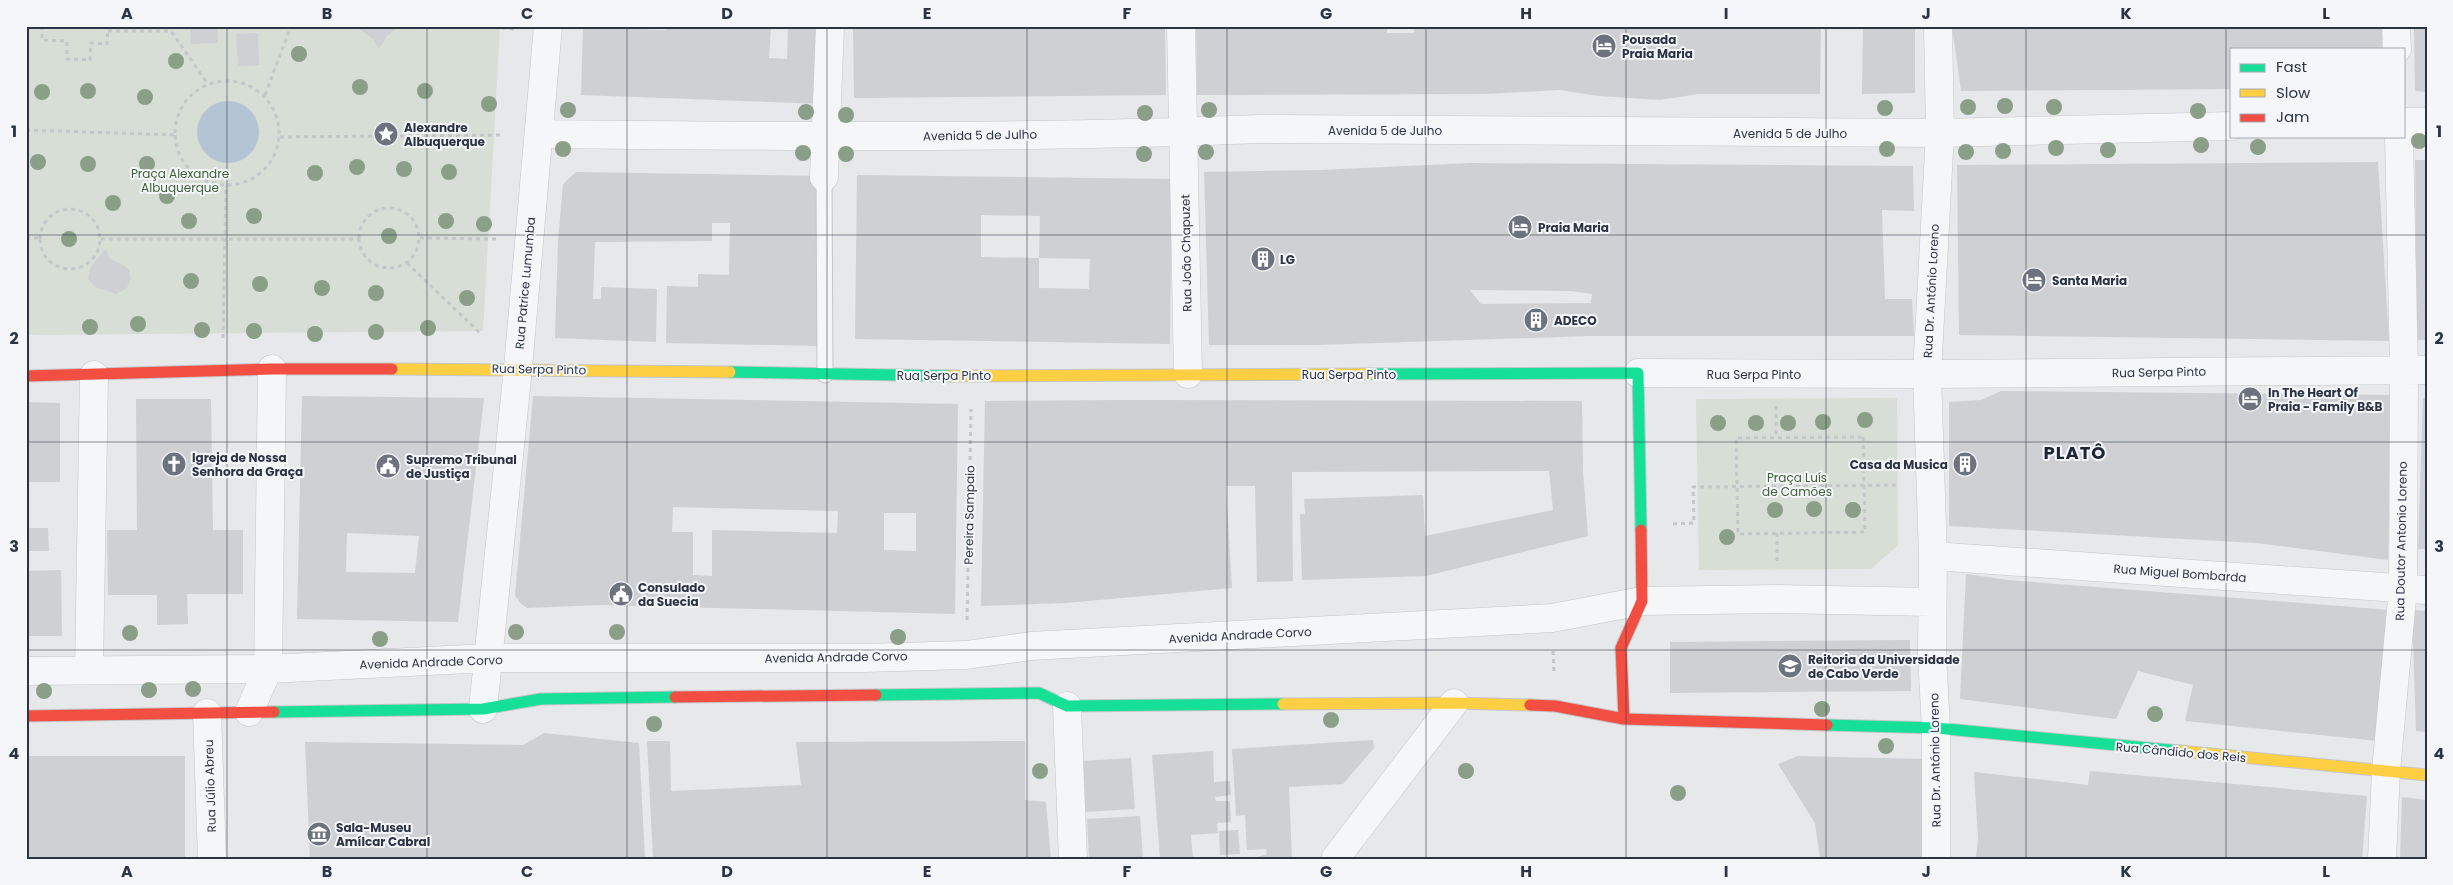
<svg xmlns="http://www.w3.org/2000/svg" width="2453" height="885" font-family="Poppins,sans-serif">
<rect width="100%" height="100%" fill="#e6e8ea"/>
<!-- green -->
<path fill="#d6ded6" d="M26 26H500L483 331 26 335Z
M1897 398 1898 545 1871 569 1699 570 1696 399Z"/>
<!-- water -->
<path fill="#b4c4d5" d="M197 132a31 31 0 1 1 62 0a31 31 0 1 1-62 0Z"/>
<!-- building -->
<path fill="#ced0d3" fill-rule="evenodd" d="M190 26H217L218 43 191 44Z
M355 26H399L386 37 379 49 373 39Z
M583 26H633V29L666 30V26H771L769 58 787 59 788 26H826L824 104 581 95Z
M853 26H1165L1166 95 854 98Z
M1196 26H1387V33H1414V26H1821L1820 94H1698L1660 100 1599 96 1559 90 1485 94 1197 95Z
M1863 26H1915V93L1862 94Z
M1952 26H2382V49H2232V89L1961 91Z
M2414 26H2427V92L2415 91Z
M258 33 259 65 238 66 236 34Z
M2415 160H2427V340H2417Z
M2378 162 2389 341 1959 335 1957 165Z
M1470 163 1913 166 1914 211 1882 210 1885 299H1912L1914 336H1589L1318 345H1209L1204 172 1320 170ZM1470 290 1571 291 1592 294 1591 303 1481 304Z
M576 172 822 176 820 346 666 343 667 286 698 287V274L729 275 730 223H712V241L595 242 593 299H601V287L657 289 656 342 555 338 558 241 563 184Z
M857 175 1172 179 1170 344 855 339ZM981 215 1040 216 1039 258 1090 259 1089 289 1039 288V258L981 257Z
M106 249 110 259 123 265 129 270 131 278 127 288 116 294 95 287 88 278 91 266Z
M2001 391 2392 395 2388 560 2256 543 1949 526V402L1981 400Z
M302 396 484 398 458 622 297 619ZM347 533 419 536 415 573 346 572Z
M533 396 958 404 955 614 601 605 527 608 520 603 515 595ZM673 507 838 511 837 533 712 530V576L693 575V532H672ZM884 513H916V551L884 550Z
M2423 398H2427V549H2418Z
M136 399H211L213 530H243V594H187L188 624 157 625V595H108L107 530H137Z
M1122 400 1582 401 1583 471 1588 536 1426 576 1302 580 1300 514H1305L1304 499 1423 495 1425 536 1553 510 1549 471 1292 472 1293 581 1257 582 1255 486H1226L1232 588 1066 603 981 606 985 401Z
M26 402 60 403V482H26Z
M26 528H48L49 551H26Z
M61 570 62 636H26V571Z
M1966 574 2008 580 2390 610 2378 741 2185 721 2193 685 2138 671 2116 719 1960 699Z
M2412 610 2427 611V732L2416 731Z
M1910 640 1911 691 1670 693V642Z
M544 733 639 743 645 859H310L305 742 523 745Z
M1373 740 1374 748 1343 784 1289 787 1292 858 1251 859 1267 854 1266 849 1247 850 1245 815 1236 816 1232 749Z
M647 741H670L671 791 801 785 796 742 1025 741V800L1046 802 1051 859H653Z
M1213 751 1214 782 1230 781 1231 795 1215 797 1216 801H1230L1231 822 1217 823 1218 833 1191 835 1193 859H1160L1152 755Z
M26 756H185V859H26Z
M1798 756 1923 759 1925 859H1820L1815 823 1778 764Z
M1131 758 1135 809 1085 812 1082 761Z
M2090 771 2367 796 2362 859H1976L1978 838 1974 772 2088 785Z
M2402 797 2427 800V859H2400Z
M1140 816 1143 859H1089L1087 819Z
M1238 830 1240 854 1220 855 1219 831Z"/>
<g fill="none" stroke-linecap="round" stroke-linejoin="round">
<defs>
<path id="lane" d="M824 177 825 375"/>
<path id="street" d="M1181 26 1188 374
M2396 26 2397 49
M2404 122H2427
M539 134C779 136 1020 139 1260 129L1940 133 2232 126
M824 177 830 26
M1638 373 1927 374 2427 370
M1933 556 2427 590
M89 670 94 375
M26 671 268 669 488 658H864L966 655 1031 646 1552 618 1642 601 1778 599 1931 602
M1067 706 1073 859
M483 709 518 368 548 26
M249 712 268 669 272 369
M207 713 212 859
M1335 859 1454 703
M1936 859V728L1932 655 1933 556 1927 374 1940 133 1938 26
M2382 859 2386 771 2403 588 2404 370 2399 136"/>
<path id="fast" d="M730 372 949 376
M1370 374 1638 373 1641 530
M876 695 1039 693 1067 706 1283 704
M274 712 483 709 541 699 675 697
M1827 725 1936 728 2180 751"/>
<path id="slow" d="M392 369 730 372
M949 376 1370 374
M1283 704 1454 703 1530 705
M2180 751 2427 775"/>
<path id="jam" d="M26 376 272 369H392
M675 697 876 695
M1530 705 1555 706 1624 719 1827 725
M26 716 274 712
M1624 719 1621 648 1642 601 1641 530"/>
</defs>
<!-- lane casing -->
<use href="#lane" stroke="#c4c6c8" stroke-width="17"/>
<!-- street casing -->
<use href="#street" stroke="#c4c6c8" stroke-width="29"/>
<!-- fast casing -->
<use href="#fast" stroke="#c4c6c8" stroke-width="13"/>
<!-- slow casing -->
<use href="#slow" stroke="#c4c6c8" stroke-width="13"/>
<!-- jam casing -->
<use href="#jam" stroke="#c4c6c8" stroke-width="13"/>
<!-- path -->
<path stroke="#c5c6ca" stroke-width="3" stroke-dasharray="4 4" stroke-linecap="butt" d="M42 26V40L67 41V59L90 60 91 43 107 44 108 26
M478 26 514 29
M108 31H171L207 83
M175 133a52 52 0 1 1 104 0a52 52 0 1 1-104 0Z
M265 95 291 26
M26 130 174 135
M280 137 504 135
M359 238a30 30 0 1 1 60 0a30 30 0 1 1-60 0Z
M40 239a30 30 0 1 1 60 0a30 30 0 1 1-60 0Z
M26 238H40
M420 238 496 239
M101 239H359
M407 263 482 335
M223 338 226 186
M1776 406V438
M1863 437 1865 532 1738 534 1736 438Z
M1673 524 1694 523 1693 487 1896 485
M1777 533V565
M967 620 971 409
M1553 651 1554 672"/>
<!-- lane -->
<use href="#lane" stroke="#f5f6f7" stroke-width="15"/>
<!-- street -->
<use href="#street" stroke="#f5f6f7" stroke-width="28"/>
<!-- fast -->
<use href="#fast" stroke="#16e098" stroke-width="11"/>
<!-- slow -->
<use href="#slow" stroke="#ffcf43" stroke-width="11"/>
<!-- jam -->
<use href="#jam" stroke="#f24e42" stroke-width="11"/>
</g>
<!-- trees -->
<g fill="#8a9e88">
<circle cx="299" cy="54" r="8"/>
<circle cx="176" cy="61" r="8"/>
<circle cx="360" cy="87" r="8"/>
<circle cx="88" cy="91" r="8"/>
<circle cx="425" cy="91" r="8"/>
<circle cx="42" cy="92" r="8"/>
<circle cx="145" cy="97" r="8"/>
<circle cx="489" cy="104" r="8"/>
<circle cx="2005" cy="106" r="8"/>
<circle cx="1968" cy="107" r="8"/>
<circle cx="2054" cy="107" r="8"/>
<circle cx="1885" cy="108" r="8"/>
<circle cx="568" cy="110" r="8"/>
<circle cx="1209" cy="110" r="8"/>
<circle cx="2198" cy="111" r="8"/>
<circle cx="806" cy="112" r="8"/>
<circle cx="1145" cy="113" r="8"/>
<circle cx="846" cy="115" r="8"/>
<circle cx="2419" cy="141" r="8"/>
<circle cx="2201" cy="145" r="8"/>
<circle cx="2258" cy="147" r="8"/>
<circle cx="2056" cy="148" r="8"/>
<circle cx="563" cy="149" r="8"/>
<circle cx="1887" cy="149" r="8"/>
<circle cx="2108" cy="150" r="8"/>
<circle cx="2003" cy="151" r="8"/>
<circle cx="1206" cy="152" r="8"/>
<circle cx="1966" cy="152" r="8"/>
<circle cx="803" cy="153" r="8"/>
<circle cx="846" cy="154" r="8"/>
<circle cx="1144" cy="154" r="8"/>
<circle cx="38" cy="162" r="8"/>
<circle cx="88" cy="164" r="8"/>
<circle cx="147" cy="164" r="8"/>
<circle cx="357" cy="167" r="8"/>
<circle cx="404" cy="169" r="8"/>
<circle cx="449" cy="172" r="8"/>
<circle cx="315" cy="173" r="8"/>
<circle cx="167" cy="196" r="8"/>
<circle cx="113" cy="203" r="8"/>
<circle cx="254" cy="216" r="8"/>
<circle cx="189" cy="221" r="8"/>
<circle cx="446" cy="221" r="8"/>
<circle cx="484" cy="224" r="8"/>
<circle cx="389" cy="236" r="8"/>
<circle cx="69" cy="239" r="8"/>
<circle cx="191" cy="281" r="8"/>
<circle cx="260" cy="284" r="8"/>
<circle cx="322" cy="288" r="8"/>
<circle cx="376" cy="293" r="8"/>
<circle cx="467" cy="298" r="8"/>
<circle cx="138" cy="324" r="8"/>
<circle cx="90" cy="327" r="8"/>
<circle cx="428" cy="328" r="8"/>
<circle cx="202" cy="330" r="8"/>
<circle cx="254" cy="331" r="8"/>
<circle cx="376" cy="332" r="8"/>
<circle cx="315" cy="334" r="8"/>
<circle cx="1865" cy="420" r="8"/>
<circle cx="1823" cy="422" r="8"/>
<circle cx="1718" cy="423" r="8"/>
<circle cx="1756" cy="423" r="8"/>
<circle cx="1788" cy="423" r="8"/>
<circle cx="1814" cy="509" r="8"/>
<circle cx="1775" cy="510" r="8"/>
<circle cx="1853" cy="510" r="8"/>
<circle cx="1727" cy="537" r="8"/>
<circle cx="516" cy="632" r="8"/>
<circle cx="617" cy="632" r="8"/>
<circle cx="130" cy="633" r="8"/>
<circle cx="898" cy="637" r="8"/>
<circle cx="380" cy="639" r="8"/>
<circle cx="193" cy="689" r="8"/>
<circle cx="149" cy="690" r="8"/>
<circle cx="44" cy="691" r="8"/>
<circle cx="1822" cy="709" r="8"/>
<circle cx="2155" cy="714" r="8"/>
<circle cx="1331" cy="720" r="8"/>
<circle cx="654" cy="724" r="8"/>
<circle cx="1886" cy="746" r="8"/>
<circle cx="1040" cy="771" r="8"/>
<circle cx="1466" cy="771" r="8"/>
<circle cx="1678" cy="793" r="8"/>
</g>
<!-- grid -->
<path fill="none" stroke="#2b3445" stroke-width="1" stroke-opacity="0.55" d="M227 26V859M427 26V859M627 26V859M827 26V859M1027 26V859M1227 26V859M1426 26V859M1626 26V859M1826 26V859M2026 26V859M2226 26V859M26 235H2427M26 442H2427M26 650H2427"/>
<!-- icons -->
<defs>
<symbol id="hotel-disc" viewBox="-11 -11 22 22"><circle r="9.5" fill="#6c737f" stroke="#f4f6f9"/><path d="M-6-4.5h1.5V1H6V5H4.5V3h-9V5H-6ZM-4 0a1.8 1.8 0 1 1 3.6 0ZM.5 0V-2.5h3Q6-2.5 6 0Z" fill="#fff"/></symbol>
<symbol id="sight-disc" viewBox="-11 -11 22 22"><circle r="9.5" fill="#6c737f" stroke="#f4f6f9"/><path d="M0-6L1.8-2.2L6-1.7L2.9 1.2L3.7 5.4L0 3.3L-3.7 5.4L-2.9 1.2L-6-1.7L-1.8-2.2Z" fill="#fff"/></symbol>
<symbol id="building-disc" viewBox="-11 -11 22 22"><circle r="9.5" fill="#6c737f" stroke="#f4f6f9"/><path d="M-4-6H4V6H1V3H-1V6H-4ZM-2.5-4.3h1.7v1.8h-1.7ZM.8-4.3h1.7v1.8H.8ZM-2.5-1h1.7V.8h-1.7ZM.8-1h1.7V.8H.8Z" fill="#fff"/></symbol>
<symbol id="church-disc" viewBox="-11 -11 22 22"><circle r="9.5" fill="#6c737f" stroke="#f4f6f9"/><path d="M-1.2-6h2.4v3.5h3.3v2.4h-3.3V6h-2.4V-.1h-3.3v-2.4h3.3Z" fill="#fff"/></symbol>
<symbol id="civic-disc" viewBox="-11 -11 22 22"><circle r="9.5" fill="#6c737f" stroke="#f4f6f9"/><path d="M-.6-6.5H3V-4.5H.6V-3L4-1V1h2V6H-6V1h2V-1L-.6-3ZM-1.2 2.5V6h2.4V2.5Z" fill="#fff"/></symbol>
<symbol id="university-disc" viewBox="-11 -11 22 22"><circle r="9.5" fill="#6c737f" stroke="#f4f6f9"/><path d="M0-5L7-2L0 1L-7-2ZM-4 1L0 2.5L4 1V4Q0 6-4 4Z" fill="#fff"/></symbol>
<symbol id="museum-disc" viewBox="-11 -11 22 22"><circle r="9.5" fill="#6c737f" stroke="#f4f6f9"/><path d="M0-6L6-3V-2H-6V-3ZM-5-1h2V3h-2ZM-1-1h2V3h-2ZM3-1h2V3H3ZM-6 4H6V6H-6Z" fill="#fff"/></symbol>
</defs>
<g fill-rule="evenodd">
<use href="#hotel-disc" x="1590" y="32" width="28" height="28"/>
<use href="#sight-disc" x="372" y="120" width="28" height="28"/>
<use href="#hotel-disc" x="1506" y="213" width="28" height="28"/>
<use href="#building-disc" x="1249" y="245" width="28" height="28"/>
<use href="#hotel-disc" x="2020" y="266" width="28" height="28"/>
<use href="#building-disc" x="1522" y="306" width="28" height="28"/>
<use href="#hotel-disc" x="2236" y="385" width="28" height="28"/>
<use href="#church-disc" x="160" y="450" width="28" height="28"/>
<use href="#building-disc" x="1951" y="450" width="28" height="28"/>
<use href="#civic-disc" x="374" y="452" width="28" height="28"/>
<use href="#civic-disc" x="607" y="580" width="28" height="28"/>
<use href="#university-disc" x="1776" y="652" width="28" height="28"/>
<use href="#museum-disc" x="305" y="820" width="28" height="28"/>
</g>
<g text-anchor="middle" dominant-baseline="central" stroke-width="4" stroke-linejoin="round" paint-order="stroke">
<!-- poi labels -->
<g font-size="12" font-weight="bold" fill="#2b3445" stroke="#f4f6f9" text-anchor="start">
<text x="1622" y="39">Pousada<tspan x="1622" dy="14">Praia Maria</tspan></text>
<text x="404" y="127">Alexandre<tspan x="404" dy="14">Albuquerque</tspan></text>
<text x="1538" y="227">Praia Maria</text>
<text x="1280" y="259">LG</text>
<text x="2052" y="280">Santa Maria</text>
<text x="1554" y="320">ADECO</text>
<text x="2268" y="392">In The Heart Of<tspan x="2268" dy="14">Praia - Family B&amp;B</tspan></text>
<text x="192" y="457">Igreja de Nossa<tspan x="192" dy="14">Senhora da Graça</tspan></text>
<text x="406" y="459">Supremo Tribunal<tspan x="406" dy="14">de Justiça</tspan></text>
<text x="1948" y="464" text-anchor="end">Casa da Musica</text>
<text x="638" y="587">Consulado<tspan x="638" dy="14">da Suecia</tspan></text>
<text x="1808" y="659">Reitoria da Universidade<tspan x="1808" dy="14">de Cabo Verde</tspan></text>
<text x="336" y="827">Sala-Museu<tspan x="336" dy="14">Amílcar Cabral</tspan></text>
</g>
<!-- street labels -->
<g font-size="12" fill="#2b3445" stroke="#f4f6f9">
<text x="1385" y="130">Avenida 5 de Julho</text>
<text x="1790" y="133">Avenida 5 de Julho</text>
<text transform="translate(980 135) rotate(-1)">Avenida 5 de Julho</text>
<text transform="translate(1186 253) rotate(-91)">Rua João Chapuzet</text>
<text transform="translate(525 283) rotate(-85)">Rua Patrice Lumumba</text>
<text transform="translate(1931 291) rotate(-87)">Rua Dr. António Loreno</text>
<text transform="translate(539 369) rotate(1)">Rua Serpa Pinto</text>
<text transform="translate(2159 372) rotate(-1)">Rua Serpa Pinto</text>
<text x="1349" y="374">Rua Serpa Pinto</text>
<text x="1754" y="374">Rua Serpa Pinto</text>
<text x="944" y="375">Rua Serpa Pinto</text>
<text transform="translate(969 515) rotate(-89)">Pereira Sampaio</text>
<text transform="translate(2401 541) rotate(-89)">Rua Doutor Antonio Loreno</text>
<text transform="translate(2180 573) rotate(4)">Rua Miguel Bombarda</text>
<text transform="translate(1240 635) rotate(-3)">Avenida Andrade Corvo</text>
<text transform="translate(836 657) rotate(-1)">Avenida Andrade Corvo</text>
<text transform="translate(431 662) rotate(-2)">Avenida Andrade Corvo</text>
<text transform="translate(2181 752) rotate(5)">Rua Cândido dos Reis</text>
<text transform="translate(1935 760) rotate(-91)">Rua Dr. António Loreno</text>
<text transform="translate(210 786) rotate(-92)">Rua Júlio Abreu</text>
</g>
<!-- park labels -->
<g font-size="12" fill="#3f6138" stroke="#f4f6f9">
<text x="180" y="173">Praça Alexandre<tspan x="180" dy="14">Albuquerque</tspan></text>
<text x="1797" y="477">Praça Luís<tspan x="1797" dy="14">de Camões</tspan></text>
</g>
<!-- district labels -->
<g font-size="18" font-weight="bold" letter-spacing="1" fill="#1d2536" stroke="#f4f6f9">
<text x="2075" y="452">PLATÔ</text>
</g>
</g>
<!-- border -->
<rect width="2453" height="885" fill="none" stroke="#f4f6f9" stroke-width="55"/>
<!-- legend -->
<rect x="2230" y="48" width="175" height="90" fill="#f4f6f9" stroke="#a4a8b1"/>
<rect x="2240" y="64" width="25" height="8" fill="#16e098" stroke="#a4a8b1"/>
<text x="2276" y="72" font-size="15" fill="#2b3445">Fast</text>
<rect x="2240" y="89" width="25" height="8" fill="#ffcf43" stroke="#a4a8b1"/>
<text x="2276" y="98" font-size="15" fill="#2b3445">Slow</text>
<rect x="2240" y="114" width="25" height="8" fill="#f24e42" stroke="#a4a8b1"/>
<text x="2276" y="122" font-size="15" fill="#2b3445">Jam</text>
<rect x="28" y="28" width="2398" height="830" fill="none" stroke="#2b3445" stroke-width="2"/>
<g font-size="16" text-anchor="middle" font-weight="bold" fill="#2b3445">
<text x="127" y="19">A</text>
<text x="327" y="19">B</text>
<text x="527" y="19">C</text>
<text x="727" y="19">D</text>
<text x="927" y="19">E</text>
<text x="1127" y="19">F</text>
<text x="1326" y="19">G</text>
<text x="1526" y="19">H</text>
<text x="1726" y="19">I</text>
<text x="1926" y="19">J</text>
<text x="2126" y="19">K</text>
<text x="2326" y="19">L</text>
<text x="14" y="137">1</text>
<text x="2439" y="137">1</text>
<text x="14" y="344">2</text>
<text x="2439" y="344">2</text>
<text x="14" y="552">3</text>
<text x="2439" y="552">3</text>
<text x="14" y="759">4</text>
<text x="2439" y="759">4</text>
<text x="127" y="877">A</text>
<text x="327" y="877">B</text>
<text x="527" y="877">C</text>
<text x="727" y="877">D</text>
<text x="927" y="877">E</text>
<text x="1127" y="877">F</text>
<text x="1326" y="877">G</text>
<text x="1526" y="877">H</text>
<text x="1726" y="877">I</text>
<text x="1926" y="877">J</text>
<text x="2126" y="877">K</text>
<text x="2326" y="877">L</text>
</g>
</svg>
